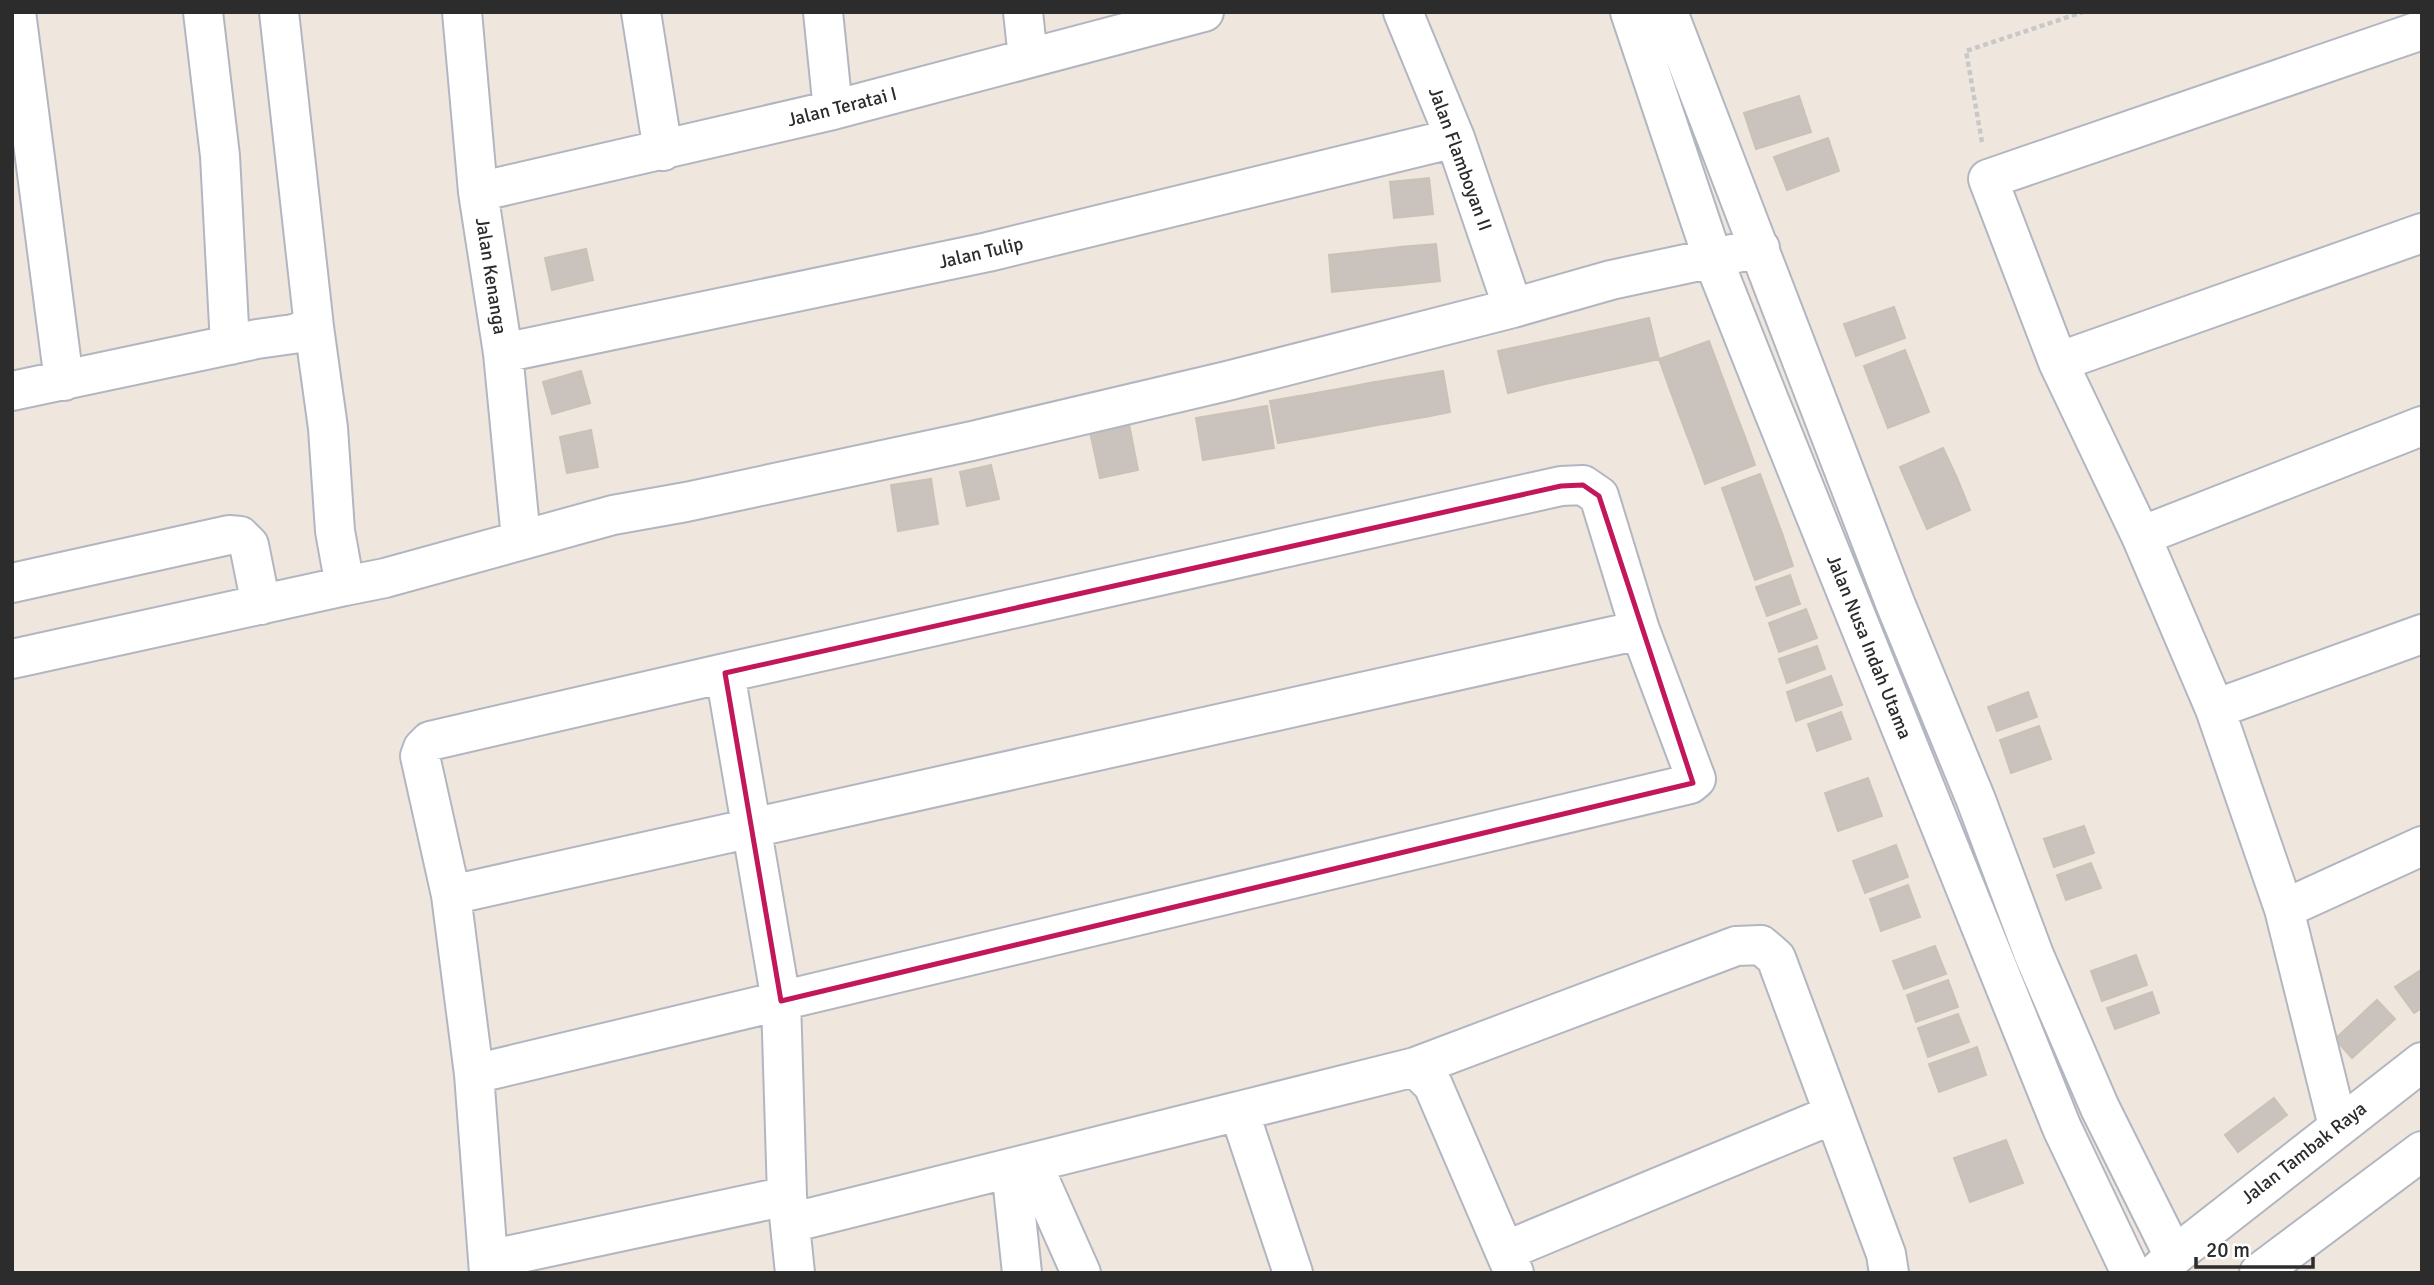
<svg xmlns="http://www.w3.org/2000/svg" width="2434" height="1285" font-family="Signika,sans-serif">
<rect width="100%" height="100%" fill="#efe6de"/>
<!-- building -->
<path fill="#cac3bd" stroke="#cbc2b7" stroke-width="2" d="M1799 96 1811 132 1756 149 1744 113Z
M1828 138 1839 171 1787 190 1774 157Z
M1429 178 1433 214 1394 218 1390 182Z
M1436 244 1440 281 1404 285 1400 247Z
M1400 247 1404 285 1370 288 1366 251Z
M586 249 593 280 552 290 545 258Z
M1366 251 1370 288 1332 292 1329 255Z
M1894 307 1905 338 1856 356 1844 324Z
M1649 318 1659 359 1619 368 1610 327Z
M1610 327 1619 368 1582 376 1573 335Z
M1573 335 1582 376 1545 384 1536 343Z
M1709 341 1719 368 1669 387 1659 359Z
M1536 343 1545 384 1508 393 1498 351Z
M1905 350 1929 412 1888 428 1864 366Z
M1719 368 1732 403 1682 422 1669 387Z
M581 371 590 403 552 414 543 382Z
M1443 371 1450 412 1425 417 1418 375Z
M1418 375 1425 417 1383 424 1375 382Z
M1375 382 1383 424 1340 432 1333 390Z
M1333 390 1340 432 1306 438 1299 396Z
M1299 396 1306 438 1278 443 1270 401Z
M1732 403 1745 437 1695 456 1682 422Z
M1267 406 1274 448 1239 454 1232 412Z
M1232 412 1239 454 1203 460 1196 418Z
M1129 424 1138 470 1100 478 1090 432Z
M591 430 598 467 567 473 560 437Z
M1745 437 1755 465 1705 484 1695 456Z
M1943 448 1957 478 1913 497 1900 467Z
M991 465 999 499 967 506 960 472Z
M1760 474 1783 536 1744 550 1722 488Z
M1957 478 1970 510 1927 529 1913 497Z
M931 479 938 524 898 531 891 485Z
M1783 536 1793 566 1755 580 1744 550Z
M1790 575 1800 604 1767 616 1756 587Z
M1806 609 1817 638 1779 652 1769 623Z
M1817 646 1825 669 1787 683 1779 659Z
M1831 676 1842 705 1796 721 1787 692Z
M2028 692 2037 717 1997 731 1988 707Z
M1841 712 1851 739 1817 751 1808 724Z
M2039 726 2051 759 2011 773 2000 740Z
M1868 778 1882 816 1838 831 1825 793Z
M2084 826 2094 853 2054 867 2044 839Z
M1896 845 1908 877 1865 893 1853 861Z
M2091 863 2101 888 2066 900 2057 875Z
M1908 885 1920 917 1881 931 1870 899Z
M1935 946 1946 974 1904 989 1893 961Z
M2136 955 2147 985 2102 1001 2091 971Z
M2422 969V1008L2414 1013 2395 987Z
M1948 980 1958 1007 1916 1022 1907 995Z
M2152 992 2159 1013 2115 1029 2107 1008Z
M2377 1000 2395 1019 2352 1058 2335 1039Z
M1958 1014 1969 1042 1928 1057 1918 1028Z
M1977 1047 1986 1075 1939 1092 1929 1064Z
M2274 1098 2287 1115 2238 1152 2225 1135Z
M2006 1140 2023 1183 1970 1202 1954 1158Z"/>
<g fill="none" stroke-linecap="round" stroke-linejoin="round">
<defs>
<path id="minor" d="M16 12 64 381
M203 12 220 156 230 345
M279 12 314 327 328 428 335 531 345 586 385 578 613 515 686 502 972 441 1227 381 1513 308 1611 280 1760 248
M462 12 478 192 503 353 521 539
M641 12 663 151
M823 12 833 110
M1023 12 1028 58
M1403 12 1455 138 1513 308
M1630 12 1713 259 1769 400 2062 1128 2131 1273
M1668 12 1895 603 1976 800 2034 955 2100 1108 2174 1256
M478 192 833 110 1204 12
M503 353 988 252 1455 138
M2058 362 2422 233
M12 391 257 339 293 334 314 327
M2141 536 2422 426
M12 583 229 535 240 536 249 545 261 605
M12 659 345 586
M2215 709 2422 634
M451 895 1640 630
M2284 909 2422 846
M1415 1067 1433 1085 1514 1273
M474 1074 1690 784 1696 779 1640 630 1599 496 1583 485 1561 486 725 673 781 1001 787 1196 795 1273
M1239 1111 1415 1067 1736 946 1761 945 1776 958 1886 1254 1889 1273
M2338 1126 2284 909 2215 709 2141 536 2058 362 1988 179 2422 30
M1032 1163 1081 1273
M1011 1168 1022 1273
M790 1223 1239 1111 1293 1273
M1505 1251 1834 1114
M488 1260 787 1196
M489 1273 474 1074 451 895 420 756 423 748 430 741 725 673
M2259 1273 2422 1151"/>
<path id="tertiary" d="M2156 1273 2174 1256 2422 1062"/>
</defs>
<!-- minor casing -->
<use href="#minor" stroke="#b2b6c1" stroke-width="42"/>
<!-- tertiary casing -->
<use href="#tertiary" stroke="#b2b6c1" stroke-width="42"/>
<!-- path -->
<path stroke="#c8c8c8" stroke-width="4.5" stroke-dasharray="5 3.5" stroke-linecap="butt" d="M1982 142 1966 51 2083 12"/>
<!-- minor -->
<use href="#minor" stroke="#fff" stroke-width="38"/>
<!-- tertiary -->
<use href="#tertiary" stroke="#fff" stroke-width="38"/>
</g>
<!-- marked area -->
<path fill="none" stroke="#c2185b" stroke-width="5" stroke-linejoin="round" d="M1583 485 1599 496 1693 783 781 1001 725 673 1561 486Z"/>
<g text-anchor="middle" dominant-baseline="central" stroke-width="5" stroke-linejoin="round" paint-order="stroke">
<!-- street labels -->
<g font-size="19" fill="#2c2c2c" stroke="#fff">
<text transform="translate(842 107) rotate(-14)">Jalan Teratai I</text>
<text transform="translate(1460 159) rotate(70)">Jalan Flamboyan II</text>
<text transform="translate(981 253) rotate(-13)">Jalan Tulip</text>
<text transform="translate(491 276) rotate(81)">Jalan Kenanga</text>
<text transform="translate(1869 647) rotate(68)">Jalan Nusa Indah Utama</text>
<text transform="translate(2304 1153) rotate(-38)">Jalan Tambak Raya</text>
</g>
</g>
<!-- border -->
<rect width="2434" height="1285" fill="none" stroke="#2c2c2c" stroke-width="28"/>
<!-- scale -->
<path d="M2196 1257v10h117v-10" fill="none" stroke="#2c2c2c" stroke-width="3.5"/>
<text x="2206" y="1257" font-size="21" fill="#2c2c2c" stroke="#ffffff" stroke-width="5" paint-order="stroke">20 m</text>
</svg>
